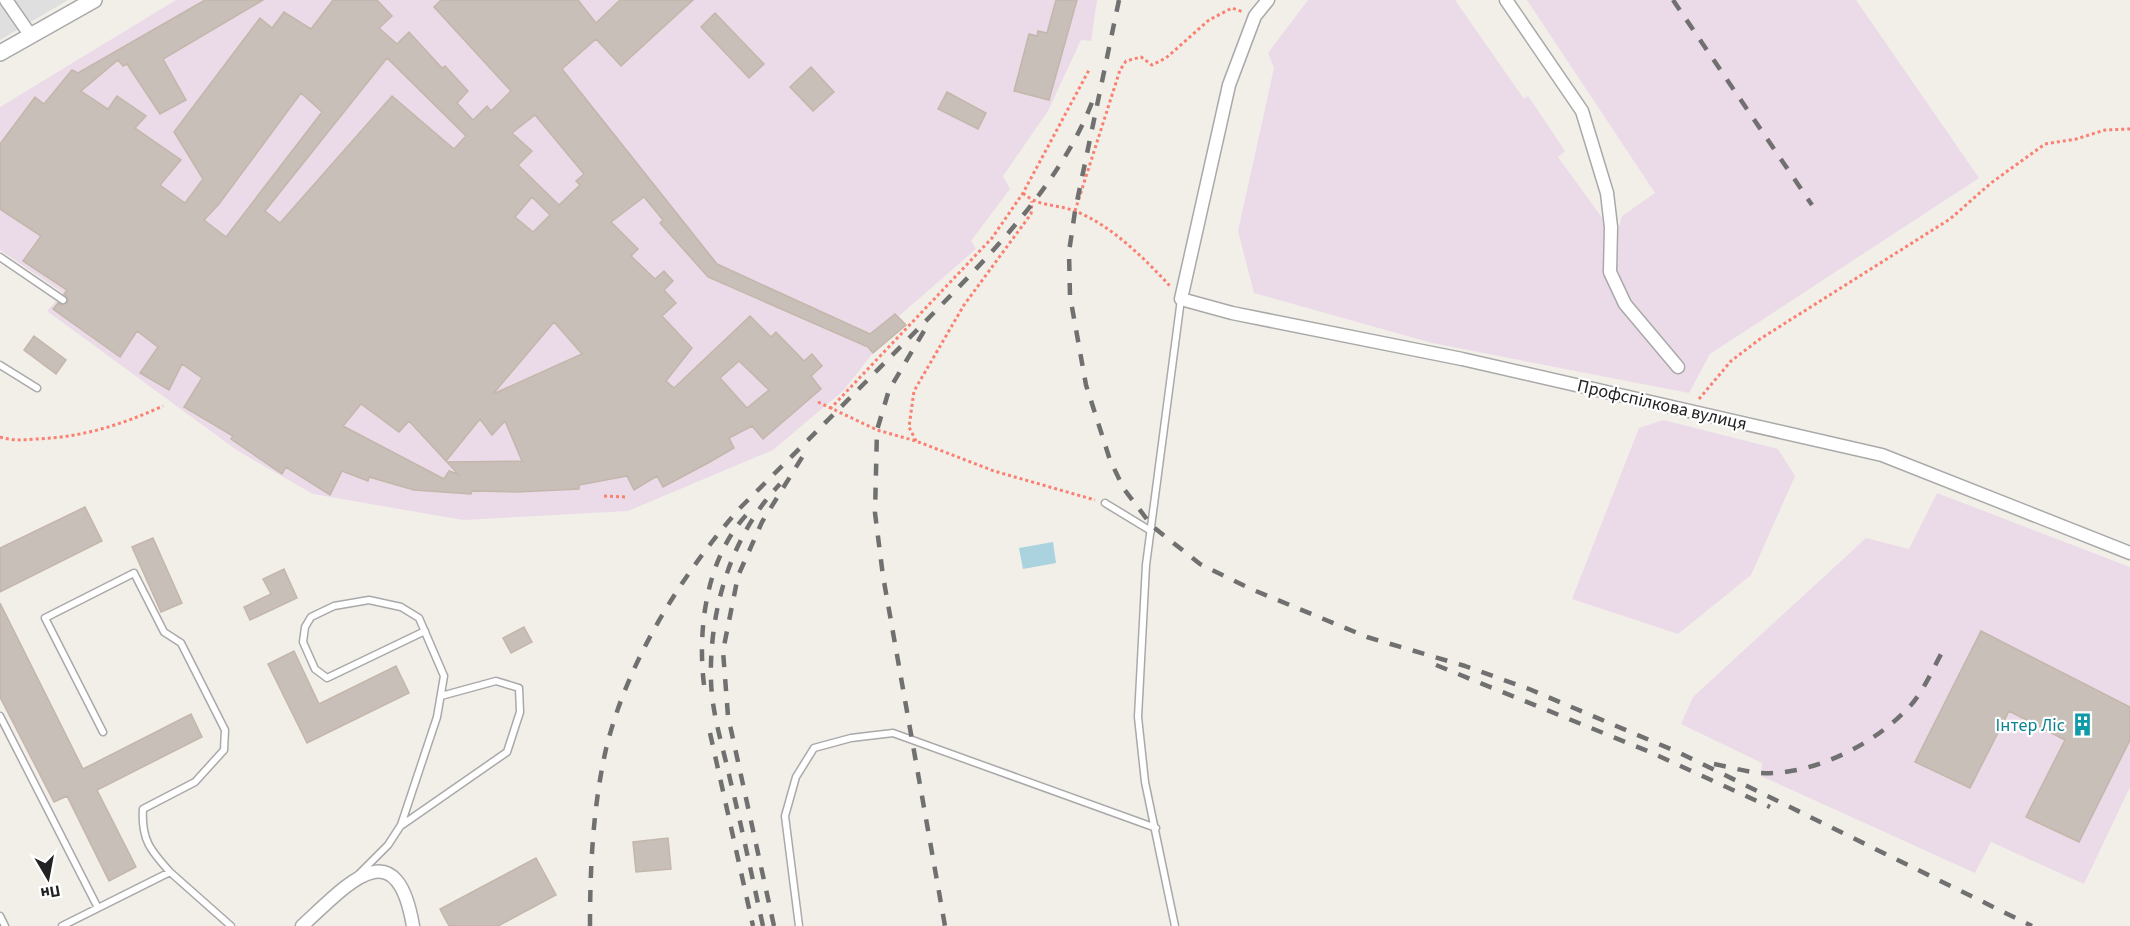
<svg xmlns="http://www.w3.org/2000/svg" width="2130" height="926" font-family="'Source Sans 3',sans-serif">
<rect width="100%" height="100%" fill="#f2efe9"/>
<!-- residential -->
<path fill="#e0dfdf" d="M0 0H68L0 40Z"/>
<!-- industrial -->
<path fill="#ebdbe8" d="M176 0H1097L1091 41 1081 40 1048 111 1003 176 1010 189 971 241 976 249 899 316 906 325 873 353 843 391 773 450 628 511 463 520 313 494 238 451 47 311 63 293 0 250V107Z
M1308 0H1455L1524 99 1528 96 1537 109 1565 151 1558 157 1616 237 1622 216 1655 193 1527 0H1856L1979 178 1710 354 1689 393 1432 343 1254 293 1238 231 1274 68 1268 53Z
M1663 420 1778 449 1795 476 1751 575 1678 634 1572 599 1639 428Z
M1937 493 2130 567V787L2084 884 1991 842 1975 873 1761 776 1762 763 1681 724 1693 697 1866 538 1909 549Z"/>
<!-- water -->
<path fill="#aad3df" d="M1053 542 1056 563 1023 569 1019 548Z"/>
<!-- building -->
<path fill="#c7bfb8" stroke="#c4b6ab" stroke-width="1.5" fill-rule="evenodd" d="M205 0H263L163 59 186 100 160 114 127 64 123 66 118 60 81 91 108 109 117 96 146 116 135 128 181 160 160 185 185 203 203 179 174 132 260 18 272 28 284 12 311 29 333 0H377L392 16 379 28 397 44 409 32 442 68 445 66 468 91 457 103 473 120 487 106 491 111 511 91 434 7 441 0H578L596 23 620 0H693L621 66 596 39 562 69 717 264 870 334 895 314 906 325 873 353 868 347 708 277 660 223 663 220 644 197 611 222 638 249 631 256 655 279 664 271 673 281 664 290 676 303 662 316 692 348 666 381 674 388 750 316 771 337 776 332 804 361 812 354 822 366 811 376 821 389 763 439 752 426 729 438 734 448 708 463 663 487 657 476 634 490 627 476 579 485V489L517 492 472 491 471 494 414 490 369 477 368 481 342 471 330 495 286 467 282 474 231 439 233 436 184 407 202 378 182 364 169 390 140 373 158 347 137 331 120 357 53 309 58 303 62 305 67 303 68 298 64 294 67 290 23 261 41 236 0 209V144L35 97 44 104 72 70 78 73ZM387 58 466 136 454 149 392 96 280 223 265 211ZM301 93 322 112 226 237 204 220 219 204ZM535 115 584 174 576 181 580 185 559 205 518 165 532 151 512 133ZM532 197 550 215 533 232 515 217ZM554 322 582 354 493 394ZM739 361 769 390 747 408 720 378ZM361 404 399 432 409 421 446 461 480 419 492 435 505 421 522 461 447 462 458 474 449 471 444 479 343 426Z
M1056 0H1077L1049 100 1014 91 1029 34 1037 36 1038 31 1047 33Z
M715 13 764 64 749 78 701 27Z
M811 67 834 92 813 111 790 87Z
M947 92 986 113 978 129 938 109Z
M34 336 66 360 56 374 24 350Z
M85 507 102 541 0 592V548Z
M153 538 182 603 161 612 132 547Z
M284 569 297 598 250 620 244 607 271 594 263 579Z
M0 603 83 769 191 714 202 737 97 790 136 867 109 881 67 796 54 802 0 697Z
M524 627 532 642 511 653 503 638Z
M1981 631 2130 707V740L2079 842 2026 817 2065 740 2009 711 1970 788 1915 762Z
M294 651 319 704 396 666 409 693 307 743 268 664Z
M668 838 671 869 636 872 633 842Z
M536 858 556 895 498 926H449L440 909Z"/>
<g fill="none" stroke-linecap="round" stroke-linejoin="round">
<defs>
<path id="service" d="M0 257 63 300
M0 365 37 388
M1105 503 1151 531
M0 716 98 908
M103 732 45 618 134 573 164 632 181 643 225 730 224 750 195 782 143 809C141 839 150 850 170 872
M402 825 507 752 520 712 519 688 496 681 441 696
M359 874 388 845 401 825 437 717 444 676 419 618 401 607 369 600 334 606 311 617 305 627 303 642 315 669 327 678 425 631
M0 916 5 926
M62 926 170 872 231 926
M799 926 785 816 796 777 814 748 851 738 893 733 1156 828
M1175 926 1145 782 1138 717 1146 565 1181 299"/>
<path id="minor" d="M6 0 31 36
M1268 0 1255 16 1229 85 1181 299 1232 313 1462 359 1882 455 2130 553
M1506 0 1582 111 1607 193 1611 227 1610 272 1625 304 1678 367
M302 926C345 887 396 826 413 926"/>
<path id="tertiary" d="M0 53 94 0"/>
</defs>
<!-- service casing -->
<use href="#service" stroke="#a9a9a9" stroke-width="9"/>
<!-- minor casing -->
<use href="#minor" stroke="#a9a9a9" stroke-width="15"/>
<!-- tertiary casing -->
<use href="#tertiary" stroke="#a9a9a9" stroke-width="18"/>
<!-- path -->
<path stroke="#fa8072" stroke-width="3" stroke-dasharray="3 3" stroke-linecap="butt" d="M1023 193C1038 207 1057 204 1075 211 1111 225 1144 258 1170 286
M1075 211 1120 70 1126 61 1141 57 1152 65 1166 58 1209 20 1232 8 1243 12
M1699 399 1731 361 1760 339 1950 219 1991 183 2045 144 2076 139 2105 130 2130 129
M818 402 877 430 916 441 994 471 1095 500
M830 409 992 238 1023 193 1089 70
M0 437C12 441 24 440 37 439 83 437 121 425 163 406
M916 441 909 427 914 391 964 305 1031 214 1032 201
M604 496 625 497"/>
<!-- service -->
<use href="#service" stroke="#fff" stroke-width="6"/>
<!-- minor -->
<use href="#minor" stroke="#fff" stroke-width="12"/>
<!-- tertiary -->
<use href="#tertiary" stroke="#fff" stroke-width="15"/>
<!-- rail -->
<path stroke="#707070" stroke-width="4.5" stroke-dasharray="12 12" stroke-linecap="butt" d="M1119 0 1075 211 1069 252 1070 296 1086 385 1110 460 1124 489 1152 526 1200 564 1251 589 1367 637 1465 666 1529 689 1680 753 2032 926
M1673 0 1812 205
M924 331 889 390 877 430 875 513 883 576 945 926
M1436 665 1650 752 1770 807
M704 685C697 627 707 554 750 511
M710 733 753 926
M1714 764C1729 767 1744 771 1759 773 1813 776 1876 744 1911 705 1925 689 1935 664 1946 645
M590 926C590 866 593 807 606 749 627 662 681 575 740 508 799 449 858 390 916 331 981 264 1062 186 1094 97
M763 926C752 877 742 828 730 779 723 747 712 714 711 681 709 610 731 535 780 484
M774 926 728 716 723 651 738 576 762 522 806 451"/>
</g>
<!-- icons -->
<defs>
<symbol id="building-bare" viewBox="-9 -9 18 18"><path d="M-4-6H4V6H1V3H-1V6H-4ZM-2.5-4.3h1.7v1.8h-1.7ZM.8-4.3h1.7v1.8H.8ZM-2.5-1h1.7V.8h-1.7ZM.8-1h1.7V.8H.8Z" fill="#0f9aa8" stroke="#fff" stroke-width="2.5" paint-order="stroke"/></symbol>
</defs>
<g fill-rule="evenodd">
<use href="#building-bare" x="2066" y="708" width="33" height="33"/>
</g>
<g text-anchor="middle" dominant-baseline="central" stroke-width="4.5" stroke-linejoin="round" paint-order="stroke">
<!-- street labels -->
<g font-size="18" fill="#222" stroke="#fff">
<text transform="translate(1662 405) rotate(13)">Профспілкова вулиця</text>
</g>
<!-- culture labels -->
<g font-size="18" fill="#0d838f" stroke="#fff" text-anchor="end">
<text x="2065" y="725">Інтер Ліс</text>
</g>
</g>
<!-- north arrow -->
<g transform="translate(48 878) rotate(170)" stroke="#ffffff" stroke-width="4.5" paint-order="stroke">
<path d="M0-4.5L10 22L0 15L-10 22Z" fill="#222222"/>
<text y="-9" font-size="16" font-weight="bold" text-anchor="middle" fill="#222222">Пн</text>
</g>
</svg>
